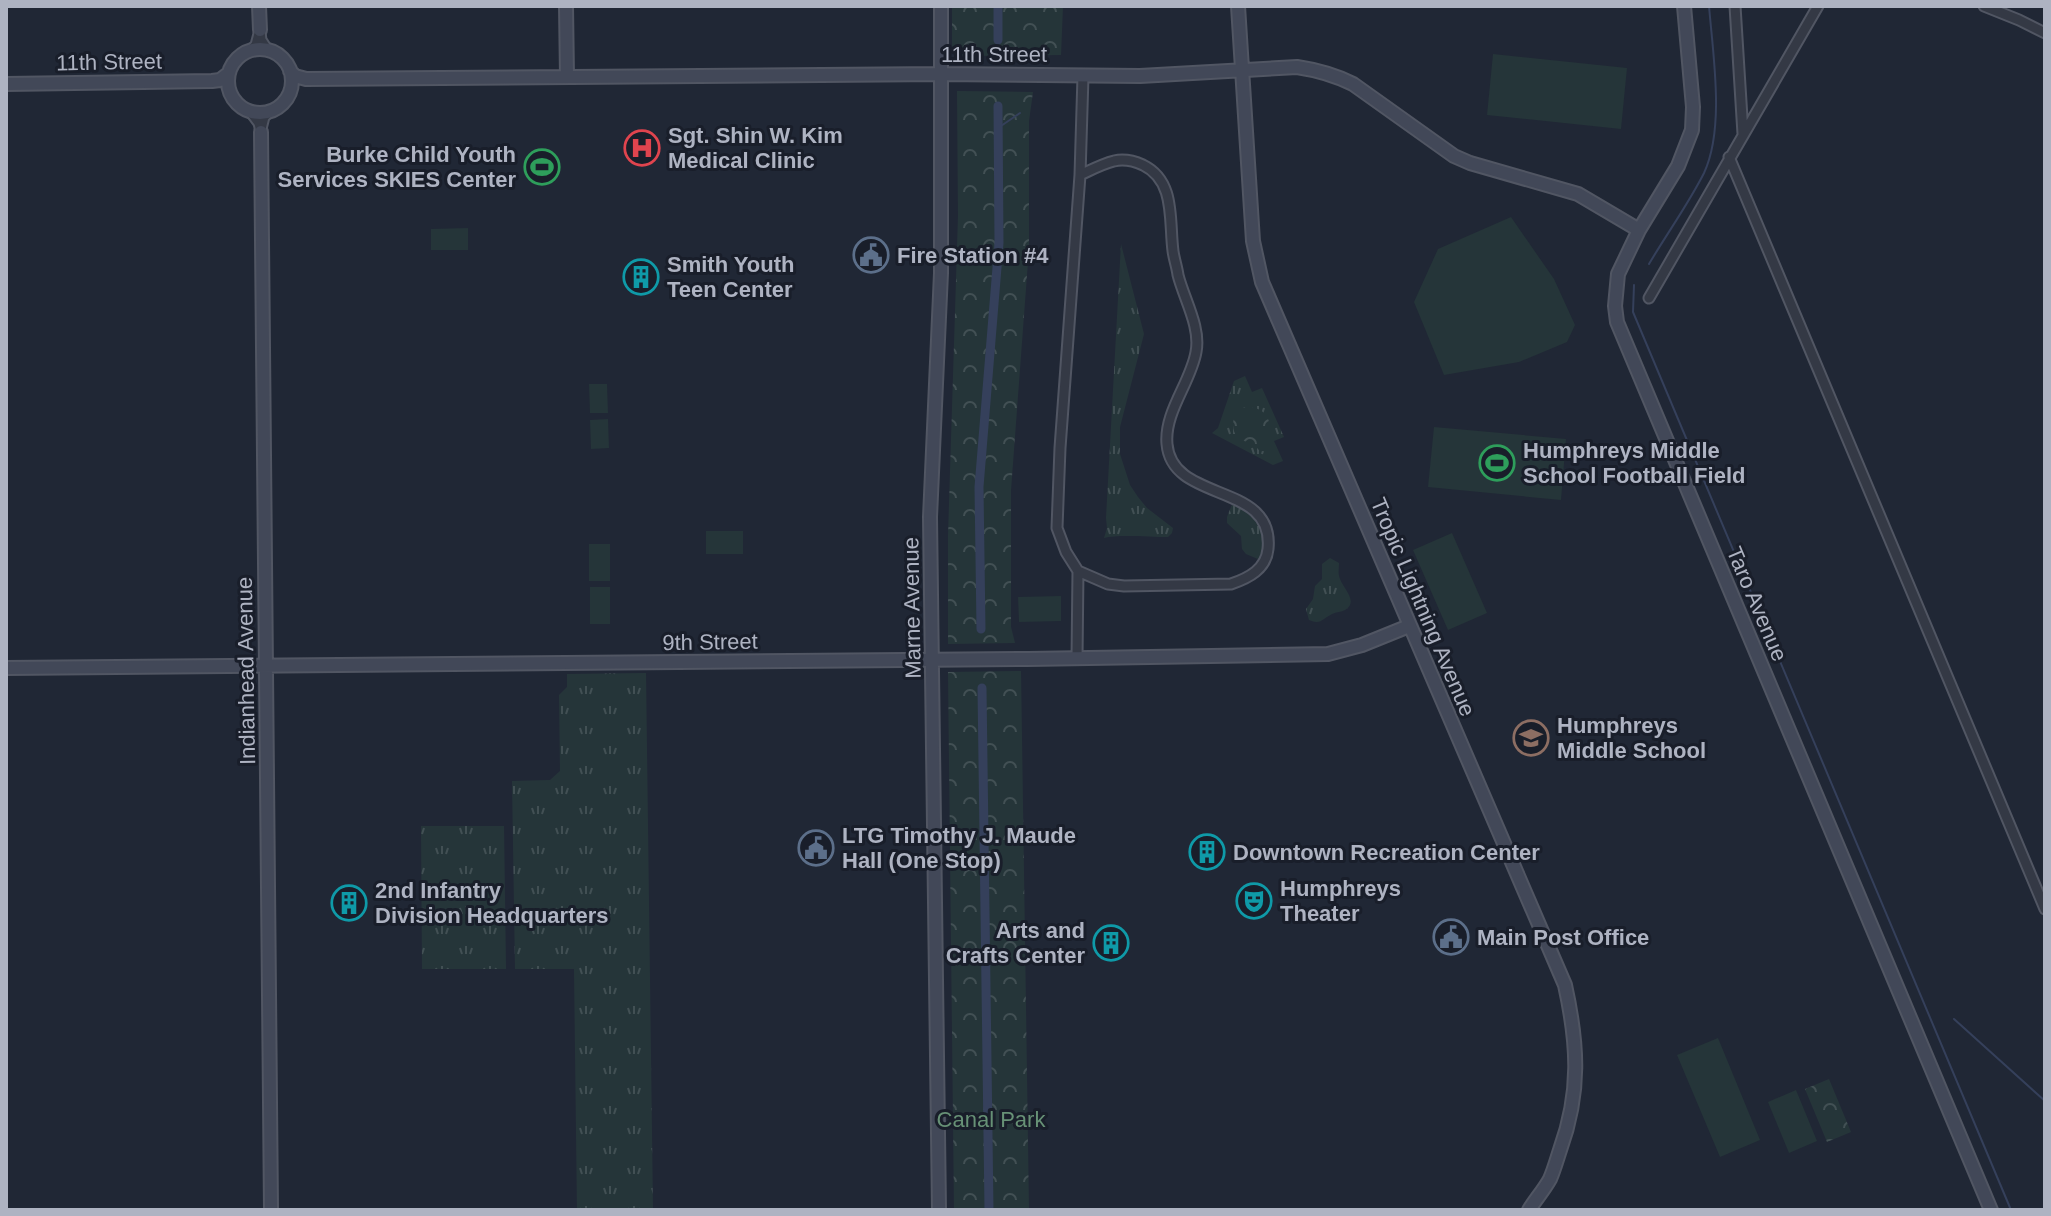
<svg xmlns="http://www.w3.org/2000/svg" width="2051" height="1216" font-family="Arial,sans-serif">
<defs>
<pattern id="grass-tufts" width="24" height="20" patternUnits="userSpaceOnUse" patternTransform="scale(2)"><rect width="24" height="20" fill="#253539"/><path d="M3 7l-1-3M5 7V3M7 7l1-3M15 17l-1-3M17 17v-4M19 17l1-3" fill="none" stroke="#425054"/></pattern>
<pattern id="park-crowns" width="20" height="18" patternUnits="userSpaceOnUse" patternTransform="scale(2)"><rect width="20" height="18" fill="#253539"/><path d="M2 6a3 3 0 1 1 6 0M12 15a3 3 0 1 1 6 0" fill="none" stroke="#425054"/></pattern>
</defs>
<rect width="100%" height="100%" fill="#202735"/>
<!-- grass -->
<path fill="url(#grass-tufts)" d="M1121 244 1144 334 1120 427V454L1130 485 1138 497 1147 508 1173 528 1172 533 1168 537C1152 537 1117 534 1104 538L1107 528 1106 518Z
M1245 376 1252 392 1262 388 1284 437 1274 441 1283 461 1273 465 1212 433 1218 428 1234 381Z
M1234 499 1264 521 1265 562 1246 554 1242 549 1241 536 1227 523V517Z
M1330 558 1339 563C1339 567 1338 572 1339 576 1341 587 1360 601 1345 610 1341 612 1336 612 1332 614 1322 619 1321 625 1309 620L1306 609 1313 599 1315 586 1322 579V564Z
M646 673 653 1210H577L574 969H515L512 781 550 780 560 771 559 695 567 687V674Z
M421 826H504L506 969H422Z"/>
<!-- park -->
<path fill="url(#park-crowns)" d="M952 6H1063L1061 55 956 56 952 53Z
M957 91 1033 92 1029 121V248L1011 490V627L1015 643 948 644V536L958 216Z
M1236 401 1242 408C1262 404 1277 419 1265 438L1269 448 1266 451C1259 452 1257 449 1254 442 1237 444 1229 430 1235 415L1230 412 1228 407Z
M1021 671 1029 1210H954L948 672Z
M1829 1079 1851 1132 1827 1142 1805 1089Z"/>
<!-- pitch -->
<path fill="#253539" d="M1493 54 1627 68 1621 129 1487 115Z
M1511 217 1554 279 1575 325 1567 342 1519 362 1444 375 1414 302 1438 249Z
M468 228V250H431V229Z
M589 384H607L608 413H590Z
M608 419 609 448 591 449 590 420Z
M1434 427 1566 439 1561 500 1428 487Z
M706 531H743V554H706Z
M1452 533 1487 613 1448 630 1413 550Z
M589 544H610V581H589Z
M590 587H610V624H590Z
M1061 596V621L1019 622 1018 597Z
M1718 1038 1760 1140 1720 1157 1677 1055Z
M1796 1090 1817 1141 1789 1153 1768 1102Z"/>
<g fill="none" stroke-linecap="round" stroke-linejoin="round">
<!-- stream -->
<path stroke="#35405b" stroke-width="2" d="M998 128 1020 113
M1649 264C1666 235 1689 203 1704 173 1725 128 1713 55 1709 6
M1634 285 1633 312 2011 1210
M1954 1019 2045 1101"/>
<!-- canal -->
<path stroke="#35405b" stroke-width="9" d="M998 6V40
M981 629 979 487 999 243 998 106
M982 688 989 1210"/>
<defs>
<path id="street" d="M1735 6 1743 134
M1984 6 2019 20 2045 33
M260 32 261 40 268 51
M250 51 256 45 260 30
M250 111 259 123 261 132
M261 129 264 117 269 112
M1729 157 2045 909
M1080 175C1091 170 1102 164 1114 161 1123 159 1134 161 1143 165 1176 181 1169 221 1173 251 1174 259 1177 267 1178 275 1184 299 1201 327 1196 352 1191 382 1164 412 1167 444 1172 504 1275 481 1268 549 1266 569 1249 578 1231 584L1124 586 1108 584 1078 571 1066 552 1057 528 1060 448 1080 175 1083 76
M1649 298 1818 6
M1077 658 1078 571"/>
<path id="secondary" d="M259 6 260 30
M566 6 567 77
M1238 6 1253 241 1262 282 1565 985C1578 1044 1581 1092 1560 1150 1557 1159 1554 1170 1550 1179 1544 1190 1535 1200 1529 1210
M1684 6 1693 107 1692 130 1678 166 1639 230 1618 274 1615 306 1617 322 1991 1210
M228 81a32 32 0 1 1 64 0a32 32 0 1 1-64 0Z
M290 71 295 76 306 79 941 74 1140 76 1297 67C1317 70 1335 75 1353 84L1454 156 1470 163 1578 194 1639 230
M6 84 212 81 220 80 229 73
M261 132 271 1210
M6 668 1028 659 1328 654 1362 645 1409 626
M939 1210 930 517 941 273V6"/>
</defs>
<!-- street casing -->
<use href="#street" stroke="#515663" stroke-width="13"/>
<!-- secondary casing -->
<use href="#secondary" stroke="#515663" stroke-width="16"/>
<!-- street -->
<use href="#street" stroke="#343945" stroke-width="9"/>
<!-- secondary -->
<use href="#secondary" stroke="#424858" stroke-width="12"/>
</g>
<!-- icons -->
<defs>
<symbol id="hospital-ring" viewBox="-11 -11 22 22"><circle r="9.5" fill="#191e2a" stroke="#e0444e" stroke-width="1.5"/><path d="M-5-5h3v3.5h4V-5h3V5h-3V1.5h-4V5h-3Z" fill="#e0444e"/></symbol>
<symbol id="stadium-ring" viewBox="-11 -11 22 22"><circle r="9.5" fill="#191e2a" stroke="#2e9e5b" stroke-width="1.5"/><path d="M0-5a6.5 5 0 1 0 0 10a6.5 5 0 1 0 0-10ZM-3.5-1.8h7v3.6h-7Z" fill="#2e9e5b"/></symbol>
<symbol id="civic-ring" viewBox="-11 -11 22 22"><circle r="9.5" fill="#191e2a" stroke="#5c6f8a" stroke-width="1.5"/><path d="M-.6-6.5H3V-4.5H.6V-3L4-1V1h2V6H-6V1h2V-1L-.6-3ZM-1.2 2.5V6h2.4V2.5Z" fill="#5c6f8a"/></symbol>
<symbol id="building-ring" viewBox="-11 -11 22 22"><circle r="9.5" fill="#191e2a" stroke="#0f9aa8" stroke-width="1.5"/><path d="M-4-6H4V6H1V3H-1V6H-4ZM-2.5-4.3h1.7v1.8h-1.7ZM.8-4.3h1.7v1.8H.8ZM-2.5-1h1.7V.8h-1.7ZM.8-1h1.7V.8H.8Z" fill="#0f9aa8"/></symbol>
<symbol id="school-ring" viewBox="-11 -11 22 22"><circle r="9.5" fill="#191e2a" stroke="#8d6e63" stroke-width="1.5"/><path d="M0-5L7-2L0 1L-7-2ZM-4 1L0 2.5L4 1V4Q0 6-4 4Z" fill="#8d6e63"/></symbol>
<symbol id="theatre-ring" viewBox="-11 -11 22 22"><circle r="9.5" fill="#191e2a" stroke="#0f9aa8" stroke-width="1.5"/><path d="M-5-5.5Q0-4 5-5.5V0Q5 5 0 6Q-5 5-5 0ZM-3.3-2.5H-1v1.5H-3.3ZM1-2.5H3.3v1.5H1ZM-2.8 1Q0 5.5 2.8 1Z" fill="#0f9aa8"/></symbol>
</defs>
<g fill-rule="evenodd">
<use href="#hospital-ring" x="622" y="128" width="40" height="40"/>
<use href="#stadium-ring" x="522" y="147" width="40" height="40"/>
<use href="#civic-ring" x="851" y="235" width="40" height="40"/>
<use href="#building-ring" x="621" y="257" width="40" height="40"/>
<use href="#stadium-ring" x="1477" y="443" width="40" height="40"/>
<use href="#school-ring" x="1511" y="718" width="40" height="40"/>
<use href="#civic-ring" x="796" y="828" width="40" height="40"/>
<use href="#building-ring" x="1187" y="832" width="40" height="40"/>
<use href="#theatre-ring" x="1234" y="881" width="40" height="40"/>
<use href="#building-ring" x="329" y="883" width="40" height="40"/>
<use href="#civic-ring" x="1431" y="917" width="40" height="40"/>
<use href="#building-ring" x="1091" y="923" width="40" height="40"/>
</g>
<g text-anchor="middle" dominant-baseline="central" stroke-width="6" stroke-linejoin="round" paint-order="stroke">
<!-- street labels -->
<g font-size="22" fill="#aeb3c2" stroke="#191e2a">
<text x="994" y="54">11th Street</text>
<text transform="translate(109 62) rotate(-1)">11th Street</text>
<text transform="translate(1757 604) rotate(67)">Taro Avenue</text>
<text transform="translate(1423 607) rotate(67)">Tropic Lightning Avenue</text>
<text transform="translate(912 608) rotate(-91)">Marne Avenue</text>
<text transform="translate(710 642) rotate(-1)">9th Street</text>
<text transform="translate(246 671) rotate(-91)">Indianhead Avenue</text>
</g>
<!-- poi labels -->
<g font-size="22" font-weight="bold" fill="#aeb3c2" stroke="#191e2a" text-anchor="start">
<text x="668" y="135">Sgt. Shin W. Kim<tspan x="668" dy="25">Medical Clinic</tspan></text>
<text x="516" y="154" text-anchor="end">Burke Child Youth<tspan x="516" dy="25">Services SKIES Center</tspan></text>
<text x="897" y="255">Fire Station #4</text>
<text x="667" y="264">Smith Youth<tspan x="667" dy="25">Teen Center</tspan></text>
<text x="1523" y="450">Humphreys Middle<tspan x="1523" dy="25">School Football Field</tspan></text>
<text x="1557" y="725">Humphreys<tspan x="1557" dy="25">Middle School</tspan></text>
<text x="842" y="835">LTG Timothy J. Maude<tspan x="842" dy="25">Hall (One Stop)</tspan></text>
<text x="1233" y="852">Downtown Recreation Center</text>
<text x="1280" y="888">Humphreys<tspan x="1280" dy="25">Theater</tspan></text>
<text x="375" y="890">2nd Infantry<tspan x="375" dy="25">Division Headquarters</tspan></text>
<text x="1085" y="930" text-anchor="end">Arts and<tspan x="1085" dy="25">Crafts Center</tspan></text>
<text x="1477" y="937">Main Post Office</text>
</g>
<!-- park labels -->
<g font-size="22" fill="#679176" stroke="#191e2a">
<text x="991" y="1119">Canal Park</text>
</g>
</g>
<!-- border -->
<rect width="2051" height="1216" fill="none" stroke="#aeb3c2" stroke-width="16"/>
</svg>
